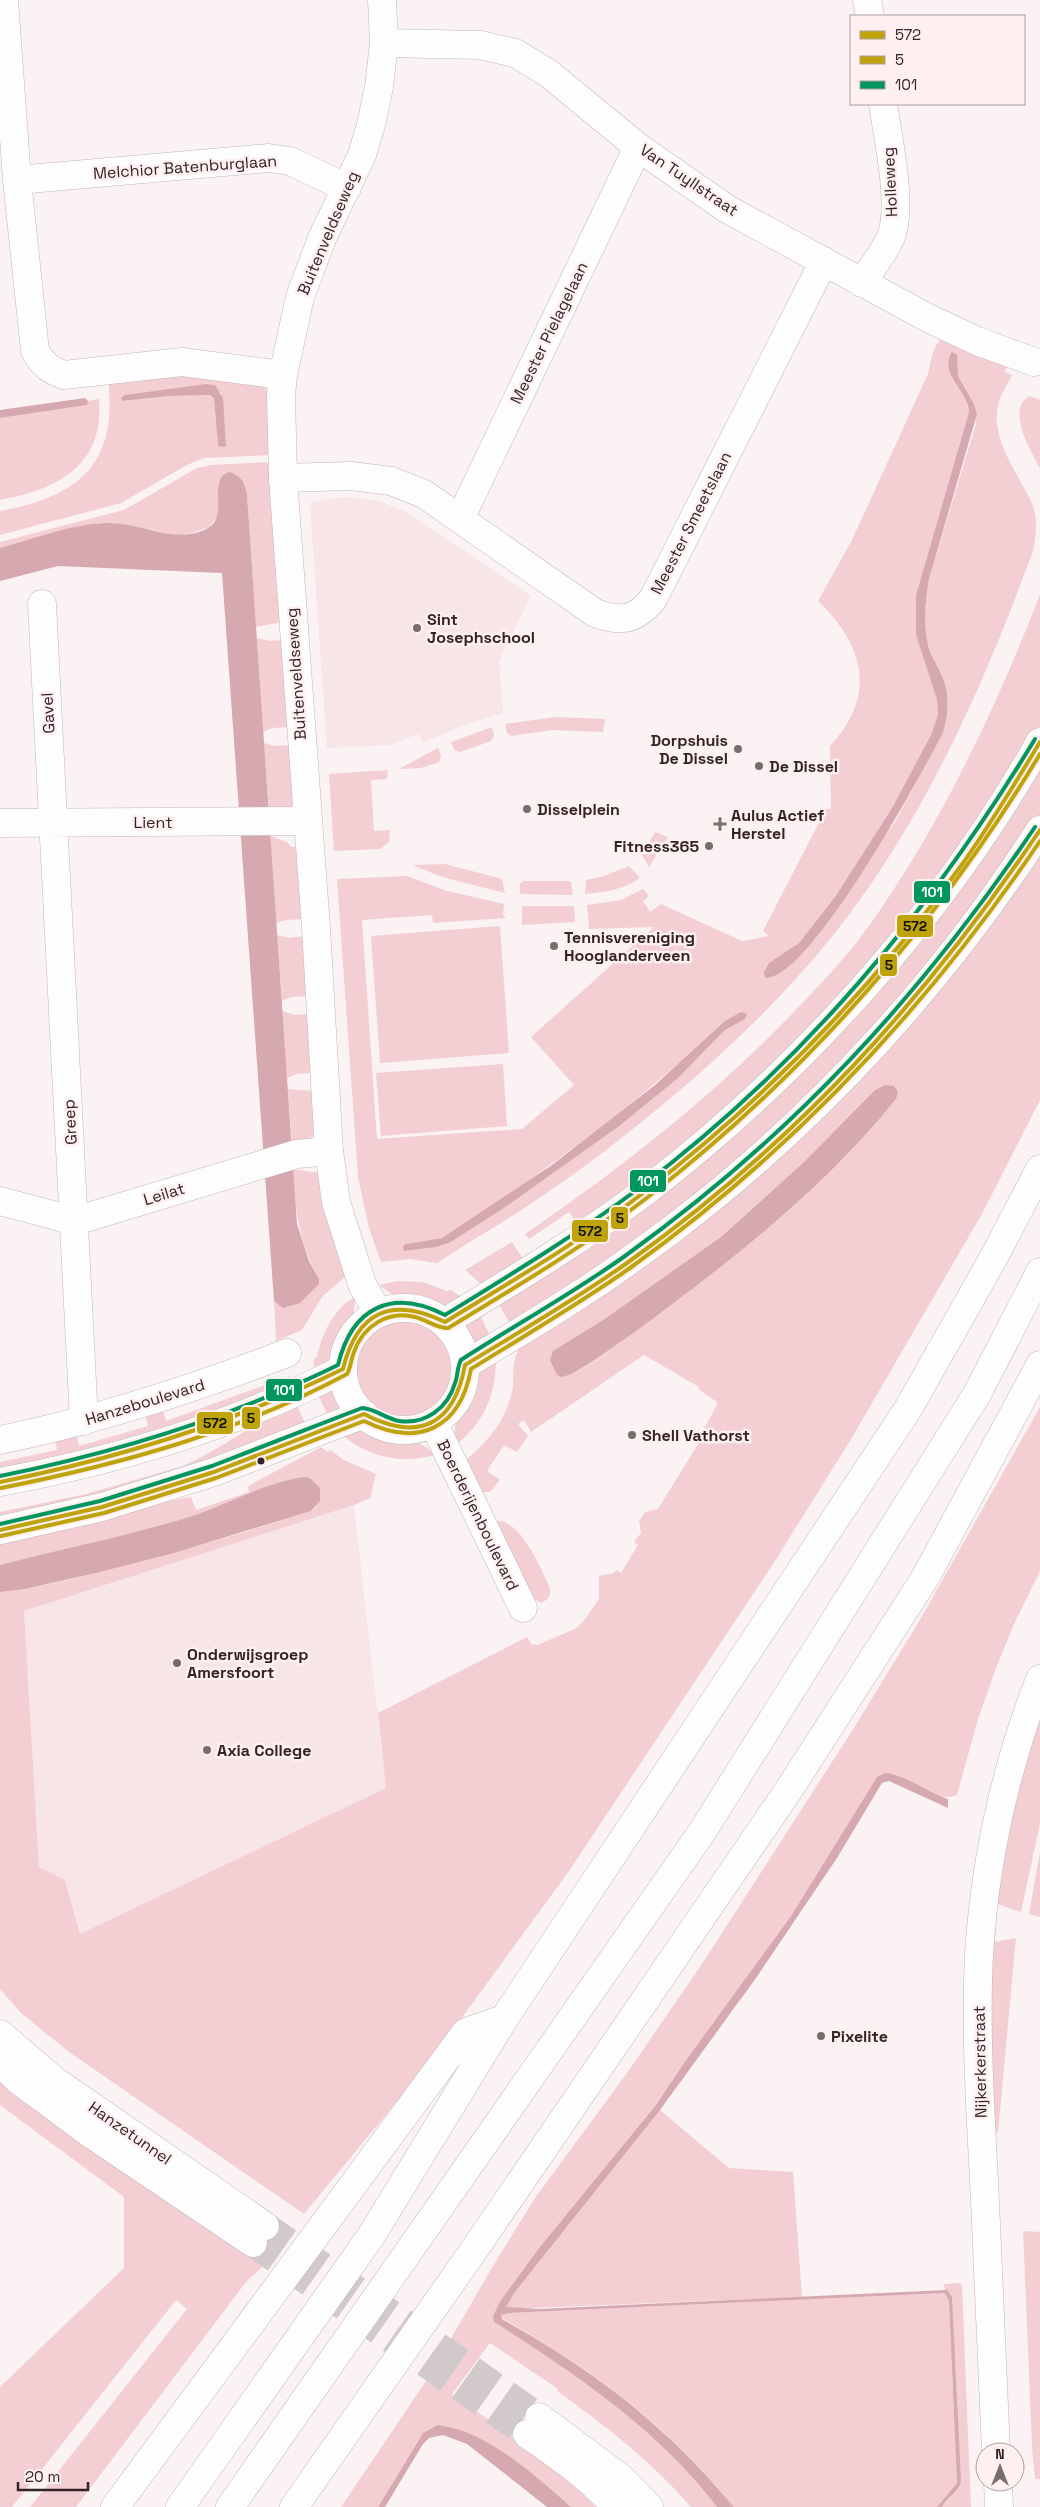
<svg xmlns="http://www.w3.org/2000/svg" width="1040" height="2507" font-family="'Space Grotesk',sans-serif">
<rect width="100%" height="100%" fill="#faf2f3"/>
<!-- built -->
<path fill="#f8e5e8" d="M347 497 378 501 403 510 531 596 499 661 503 713 461 726 423 743 418 734 390 745 327 748 310 506 313 503 330 499Z
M354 1505 386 1788 80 1934 65 1880 39 1867 24 1611Z"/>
<!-- green -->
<path fill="#f3cfd4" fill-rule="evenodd" d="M942 339 1008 363 1005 372 1012 375C1007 385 1000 395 998 406 990 440 1020 476 1033 506 1038 522 1036 535 1033 551 986 679 930 807 848 916 784 1001 702 1075 619 1140 585 1167 550 1191 514 1215 488 1231 462 1246 437 1263L410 1259 381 1262 369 1228 358 1177 337 879 407 876 447 891 504 904 503 915 506 918 433 923 432 915 362 920 377 1139 522 1129 574 1085 531 1037 654 927 589 929 587 905 621 900 643 889 649 896 643 901 650 912 661 904 742 941 769 936 763 931 826 809H831L830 746C877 696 865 646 818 601L851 542 928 374C931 362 932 346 942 339ZM957 360 958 376 974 404 976 424 929 579C925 602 923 626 929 649 933 660 940 670 944 681 950 698 948 718 942 735L895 822 777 974 778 958 799 943 835 897 892 808 932 733 938 714 937 700 916 635V595L969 412 966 400 952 378ZM747 1014 725 1030 677 1079 618 1127 504 1208 444 1245 404 1251 406 1244 442 1238 495 1205 605 1125 678 1064Z
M153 371 263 385 268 392 270 455 204 458 187 465 121 503 0 535V511C82 496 118 462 108 377ZM221 392 218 446 214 398 210 395 170 396 124 401 121 398Z
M1029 396 1040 400V468C1031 451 1006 411 1029 396Z
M99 399C105 466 56 490 0 500V418L86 405 88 401Z
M271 462 282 622 256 627 247 494 218 482 219 514 209 527 193 533 177 535 113 523H98L0 548V542L124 510 197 468 211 465Z
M1040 595V729L983 822 799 1047 630 1194 576 1222 569 1212 529 1239 525 1234C621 1168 707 1101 788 1018 815 990 843 961 866 930 940 827 994 712 1040 595Z
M257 638 270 641 283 640 289 727 272 728 263 732Z
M556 717 605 719 603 732 552 730 511 736 507 733 505 724Z
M492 727 494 736 491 741 461 752 454 750 451 742Z
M264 743 275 746 290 745 294 801 290 809 269 812Z
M438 748 441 755 439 762 421 768 399 769Z
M1040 754V818L895 1011 718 1184 513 1329 496 1299 775 1087Z
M388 770 387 779 371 780 374 831 390 830 389 842 380 849 334 851 329 774Z
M655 832 668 837 649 867 642 855Z
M270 836 287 842 291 847H298L303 919 286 920 276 923Z
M1040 841V1100L983 1212 850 1441 773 1564 569 1871 431 2060 304 2214 69 2052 20 2012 0 1989V1592C43 1587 85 1576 127 1565 189 1549 250 1531 311 1511L316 1507 303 1477C264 1483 229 1505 192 1516 128 1536 64 1548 0 1565V1535L111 1510 191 1497 196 1510 249 1492 248 1486 321 1447 327 1452 330 1450 344 1460 376 1474 370 1498 354 1505 24 1611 39 1867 65 1880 80 1934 386 1788 378 1713 527 1637 531 1644 537 1645 575 1629 583 1622 599 1599V1576L614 1573 616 1570 621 1573 638 1545 634 1542 641 1533 639 1521 645 1512 658 1509 703 1436 701 1434 717 1405V1402L698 1389 699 1387 644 1355 531 1432 524 1420 518 1424 528 1436 517 1452 504 1445 487 1471 500 1480 490 1492H482L463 1462C488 1443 508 1418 513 1386 514 1375 512 1361 518 1352L517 1347 726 1193ZM885 1085 896 1099C823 1189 730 1262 638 1329 617 1344 585 1372 561 1377L553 1351 603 1320 721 1237 804 1162 875 1090Z
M445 864 502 879 505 893 442 877 412 865Z
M629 866 640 878C623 890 605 892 585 894L586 880 604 876Z
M523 881H568L571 882 573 895 520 894V884Z
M522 906H574L575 922 522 925Z
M500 926 509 1053 380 1063 371 936Z
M277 935 289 938 304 936 308 996 291 997 282 1001Z
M282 1011 295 1015 309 1014 313 1073 296 1074 287 1078Z
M503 1064 507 1126 381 1136 376 1073Z
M288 1089 315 1091V1133L311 1138 292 1145Z
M293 1169 319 1173 347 1275 322 1297 302 1330 276 1341 274 1301 319 1279C298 1240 296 1212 293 1169Z
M512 1242 523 1259 488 1290 465 1270Z
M398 1281 423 1282 447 1291 451 1290 463 1298 460 1305 443 1307 393 1295 379 1285Z
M355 1297 354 1316 335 1356 332 1362 313 1376 314 1359 317 1357C322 1334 333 1309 355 1297Z
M480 1315 492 1340 473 1346 461 1326Z
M356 1369a48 48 0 1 1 96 0a48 48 0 1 1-96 0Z
M496 1360C496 1394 484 1422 457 1444 449 1424 464 1410 471 1392 473 1386 475 1376 479 1370 483 1366 491 1363 496 1360Z
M290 1376 292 1387 236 1409 0 1475V1462L57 1450 54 1434 75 1430 79 1446 148 1426 144 1411 161 1405 166 1421Z
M333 1386 346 1407 330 1421 317 1392Z
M295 1401 306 1425 249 1454 0 1522V1512L86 1494 183 1466C222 1449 257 1421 295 1401Z
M1040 1407V1571L1014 1624 996 1668 978 1719 957 1795C934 1804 917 1781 895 1775 891 1774 884 1775 880 1775L877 1777 791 1916 684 2063 656 2105 539 2248 501 2300 494 2322C574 2373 659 2430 717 2507H691C652 2462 606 2426 557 2391L558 2389 490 2343 452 2394C501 2429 554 2463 596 2507H571C536 2476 486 2430 438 2425L419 2439 378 2507H341L428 2378 493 2266 535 2198 627 2073 702 1964 852 1731 921 1618Z
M364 1429C372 1431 380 1434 387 1436 405 1440 422 1440 435 1455 401 1464 371 1458 343 1436Z
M496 1521C521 1519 541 1569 550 1588 551 1596 548 1600 541 1603L532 1598Z
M1040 1718V1823L1021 1912 997 1904 1015 1800Z
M1040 1852V1917L1029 1914Z
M1016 1938 998 2133H992L990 1998 994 1942Z
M0 2077 264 2265 246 2282 76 2507H30L187 2309 176 2300 12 2507H0V2387L124 2268V2197L0 2105Z
M660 2110 729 2168 793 2172 802 2297 507 2309V2304L515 2292Z
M1023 2231 1040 2232V2479H1035L1032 2447Z
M960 2283 962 2286 971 2507H942L944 2502 958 2489 952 2297 945 2290 944 2284Z
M945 2293 949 2301 957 2483 937 2507H734C665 2423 596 2372 502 2318L501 2315 509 2313Z"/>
<!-- water -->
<path fill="#d6a8af" d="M952 352 957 355 958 376 974 404 977 414 929 579C925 602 923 626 929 649 933 660 940 670 944 681 950 698 948 718 942 735 921 775 809 981 765 978L764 972 769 963 799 943 835 897 892 808 932 733 938 714 937 700 916 635V595L969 412C969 392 938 374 952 352Z
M206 384 215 385 223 398 226 447 218 446 214 398 210 395 170 396 123 401 121 398 125 395Z
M85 398 88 401 87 405 0 418V410Z
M229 472C242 476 244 482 247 494L297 1224 309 1261 319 1279V1284L300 1303 283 1308 274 1301 222 573 58 566 0 581V548C33 539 78 522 111 523 143 524 179 545 208 528 230 515 206 480 229 472Z
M741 1012 747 1014 745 1019 725 1030 677 1079 618 1127 504 1208 449 1243 436 1247 404 1251 403 1246 406 1244 442 1238 552 1165 655 1085 725 1021Z
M885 1085 894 1086 898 1092 896 1099C821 1192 727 1264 632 1334 617 1344 576 1376 561 1377L557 1375 550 1360 553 1351 603 1320 721 1237 804 1162 875 1090Z
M303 1477 310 1478 320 1488V1501L311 1511 174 1553 96 1573 25 1589 0 1592V1565C64 1548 128 1536 192 1516 229 1504 264 1483 303 1477Z
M885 1773C904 1774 928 1793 948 1799V1808L889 1781 882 1783 837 1858 756 1978 660 2110 515 2292 506 2307 539 2309 947 2290 952 2297 961 2482C958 2493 946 2497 942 2507H937L957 2483 949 2301 945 2293 509 2313 501 2315 502 2319C595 2371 666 2425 734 2507H717C659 2430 574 2373 494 2322L493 2316 501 2300 539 2248 656 2105 684 2063 791 1916 877 1777Z
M438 2425C486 2430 536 2476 571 2507H547L467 2444 443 2435 429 2438 423 2444 385 2507H378L423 2433Z"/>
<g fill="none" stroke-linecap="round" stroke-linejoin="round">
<!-- secondary-tunnel -->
<path stroke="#d2c9ca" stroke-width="28" stroke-dasharray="28 14" stroke-linecap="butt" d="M265 2226 539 2417
M253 2243 527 2434"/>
<defs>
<path id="street" d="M4 0 17 180 35 351C43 365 50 370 64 375L182 362 283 375
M867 0 870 16
M384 43 480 45 515 53 548 73 638 147 727 209 928 318 977 341 1034 362
M17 180 269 158 290 161 347 188
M862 283C871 268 884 253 891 237 903 206 888 138 883 104
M283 478 351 476 391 481 424 494 595 613C620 622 635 621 653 599L824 261
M460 519 638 147
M42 604 84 1421
M0 823 307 821
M0 1201 75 1221 297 1154 329 1151
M433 1422 523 1608
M0 1440C99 1420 193 1389 287 1353"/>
<path id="secondary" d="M343 1369a61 61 0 1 1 122 0a61 61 0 1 1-122 0Z
M378 1313 362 1284 336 1202 329 1151 316 928 283 478 281 395 283 375 300 297 323 236 362 155 371 125 379 87 384 43 382 0
M445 1322C512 1281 579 1241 643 1193 801 1072 942 916 1040 742
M465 1365C502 1342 541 1320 577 1296 611 1275 643 1251 675 1227 818 1118 943 981 1040 830
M0 1482C118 1460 237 1425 343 1369
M0 1530 102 1507 214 1472 364 1414
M0 2034 55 2081 265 2226
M0 2062 18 2080 91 2134 253 2243
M539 2417 622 2479 649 2507
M527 2434C558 2456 591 2478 616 2507
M996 2452C992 2368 989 2285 985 2201 981 2119 975 2036 979 1954 985 1861 1006 1766 1040 1679
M998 2482 999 2507"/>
<path id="highway" d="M115 2507 466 2032 504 2019
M180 2507 371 2236 504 2019 908 1409 994 1257 1040 1169
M230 2507 702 1832 977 1394 1040 1272
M294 2507 476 2247 788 1791 925 1578 1040 1365"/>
</defs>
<!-- street casing -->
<use href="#street" stroke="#c0b7b8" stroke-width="29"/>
<!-- secondary casing -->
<use href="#secondary" stroke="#c0b7b8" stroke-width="29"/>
<!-- highway casing -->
<use href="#highway" stroke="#c0b7b8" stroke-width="29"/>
<!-- street -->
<use href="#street" stroke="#fefdfd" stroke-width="28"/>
<!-- secondary -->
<use href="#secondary" stroke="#fefdfd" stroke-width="28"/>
<!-- highway -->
<use href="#highway" stroke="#fefdfd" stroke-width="28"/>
<defs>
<path id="bus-1" d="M0 1482C120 1458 233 1423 343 1369 357 1311 392 1296 445 1322 512 1281 581 1241 643 1193 763 1101 869 992 958 870 988 829 1014 785 1040 742
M0 1530 102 1507 214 1472 364 1414C418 1442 454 1426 465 1365 519 1332 575 1300 627 1263 795 1143 925 1001 1040 830"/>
<path id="bus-2" d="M1 1488C121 1464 239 1432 347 1374 351 1367 351 1359 354 1352 363 1326 388 1310 415 1317 425 1319 438 1329 448 1328 516 1287 585 1246 648 1197 807 1073 936 927 1040 754
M1 1536 104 1513 216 1478 364 1421C418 1448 460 1429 471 1369 524 1336 579 1304 630 1268 793 1151 928 1007 1040 841"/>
<path id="bus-3" d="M0 1476C118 1452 230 1418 338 1365 352 1307 392 1288 445 1315 510 1275 576 1235 638 1189 802 1065 929 914 1035 739
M0 1524 100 1501 212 1466 362 1408C374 1408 386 1419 399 1421 425 1425 448 1408 455 1383 458 1376 457 1367 461 1360 515 1325 572 1294 625 1256 792 1136 921 996 1035 827"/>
</defs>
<!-- bus-1 casing -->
<use href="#bus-1" stroke="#feeff0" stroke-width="8"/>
<!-- bus-2 casing -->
<use href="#bus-2" stroke="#feeff0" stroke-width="8"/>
<!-- bus-3 casing -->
<use href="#bus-3" stroke="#feeff0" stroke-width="8"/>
<!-- bus-1 -->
<use href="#bus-1" stroke="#bfa30b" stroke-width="4"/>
<!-- bus-2 -->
<use href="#bus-2" stroke="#bfa30b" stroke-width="4"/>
<!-- bus-3 -->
<use href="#bus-3" stroke="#00965e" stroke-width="4"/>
</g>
<!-- markers -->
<g fill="#776c6e" stroke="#feeff0" stroke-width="2">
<circle cx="417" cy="628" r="5"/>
<circle cx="738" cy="749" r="5"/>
<circle cx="759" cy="766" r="5"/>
<circle cx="527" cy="809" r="5"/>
<path d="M717.5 816.5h5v5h5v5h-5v5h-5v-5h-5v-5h5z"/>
<circle cx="709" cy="846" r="5"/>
<circle cx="554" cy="946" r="5"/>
<circle cx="632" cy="1435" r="5"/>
<circle cx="177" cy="1663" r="5"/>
<circle cx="207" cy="1750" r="5"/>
<circle cx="821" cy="2036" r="5"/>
</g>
<circle fill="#312426" stroke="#feeff0" stroke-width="2" cx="261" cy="1461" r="4.5"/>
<g text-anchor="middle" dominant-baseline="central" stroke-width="5" stroke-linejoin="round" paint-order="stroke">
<!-- street labels -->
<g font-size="16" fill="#312426" stroke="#feeff0">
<text transform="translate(185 167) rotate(-4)">Melchior Batenburglaan</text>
<text transform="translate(689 180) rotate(34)">Van Tuyllstraat</text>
<text transform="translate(890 182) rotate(-93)">Holleweg</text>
<text transform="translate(328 233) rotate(-67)">Buitenveldseweg</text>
<text transform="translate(549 333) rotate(-64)">Meester Pielagelaan</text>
<text transform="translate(691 523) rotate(-63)">Meester Smeetslaan</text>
<text transform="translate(296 674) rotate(-94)">Buitenveldseweg</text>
<text transform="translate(48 713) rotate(-93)">Gavel</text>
<text x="153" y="822">Lient</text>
<text transform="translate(70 1122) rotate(-93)">Greep</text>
<text transform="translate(164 1194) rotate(-17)">Leilat</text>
<text transform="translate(145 1402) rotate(-17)">Hanzeboulevard</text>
<text transform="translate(478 1515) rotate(64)">Boerderijenboulevard</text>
<text transform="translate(980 2062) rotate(-91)">Nijkerkerstraat</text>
<text transform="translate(130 2133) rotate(35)">Hanzetunnel</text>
</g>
<!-- poi labels -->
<g font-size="16" font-weight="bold" fill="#312426" stroke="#feeff0" text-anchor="start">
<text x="427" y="619">Sint<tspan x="427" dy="18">Josephschool</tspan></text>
<text x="728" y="740" text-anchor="end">Dorpshuis<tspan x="728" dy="18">De Dissel</tspan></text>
<text x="769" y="766">De Dissel</text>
<text x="537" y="809">Disselplein</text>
<text x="731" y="815">Aulus Actief<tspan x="731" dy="18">Herstel</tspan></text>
<text x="699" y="846" text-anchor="end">Fitness365</text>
<text x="564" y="937">Tennisvereniging<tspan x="564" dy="18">Hooglanderveen</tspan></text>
<text x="642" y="1435">Shell Vathorst</text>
<text x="187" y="1654">Onderwijsgroep<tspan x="187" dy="18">Amersfoort</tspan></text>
<text x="217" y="1750">Axia College</text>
<text x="831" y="2036">Pixelite</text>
</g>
</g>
<g stroke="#feeff0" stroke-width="2">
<rect x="913" y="880" width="38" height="24" rx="5" fill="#00965e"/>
<rect x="896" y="914" width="38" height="24" rx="5" fill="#bfa30b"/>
<rect x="879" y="953" width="19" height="24" rx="5" fill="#bfa30b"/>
<rect x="629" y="1169" width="38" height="24" rx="5" fill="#00965e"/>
<rect x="610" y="1206" width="19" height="24" rx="5" fill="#bfa30b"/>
<rect x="571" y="1219" width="38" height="24" rx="5" fill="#bfa30b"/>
<rect x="265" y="1378" width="38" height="24" rx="5" fill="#00965e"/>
<rect x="241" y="1406" width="20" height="24" rx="5" fill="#bfa30b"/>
<rect x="196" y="1411" width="38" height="24" rx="5" fill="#bfa30b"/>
</g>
<g font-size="14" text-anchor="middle" font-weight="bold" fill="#fff">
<text x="932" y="897">101</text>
<text x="648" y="1186">101</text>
<text x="284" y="1395">101</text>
</g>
<g font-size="14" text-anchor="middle" font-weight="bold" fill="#111">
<text x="915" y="931">572</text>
<text x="889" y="970">5</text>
<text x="620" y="1223">5</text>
<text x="590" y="1236">572</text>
<text x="251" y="1423">5</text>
<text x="215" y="1428">572</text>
</g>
<!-- legend -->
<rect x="850" y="15" width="175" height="90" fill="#feeff0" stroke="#ac9e9f"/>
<rect x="860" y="31" width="25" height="8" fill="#bfa30b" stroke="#ac9e9f"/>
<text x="895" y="40" font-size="15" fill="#312426">572</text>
<rect x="860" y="56" width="25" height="8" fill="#bfa30b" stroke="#ac9e9f"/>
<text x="895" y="65" font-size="15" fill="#312426">5</text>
<rect x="860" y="81" width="25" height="8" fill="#00965e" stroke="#ac9e9f"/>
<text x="895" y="90" font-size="15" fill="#312426">101</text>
<!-- north arrow -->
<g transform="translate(1000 2467)"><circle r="24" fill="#feeff0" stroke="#ac9e9f"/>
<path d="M0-4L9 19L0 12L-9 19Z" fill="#776c6e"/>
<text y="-8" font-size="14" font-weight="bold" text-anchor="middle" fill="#312426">N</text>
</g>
<!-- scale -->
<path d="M18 2482v8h70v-8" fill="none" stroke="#312426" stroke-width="2.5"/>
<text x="25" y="2482" font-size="15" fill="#312426" stroke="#feeff0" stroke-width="4" paint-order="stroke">20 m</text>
</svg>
